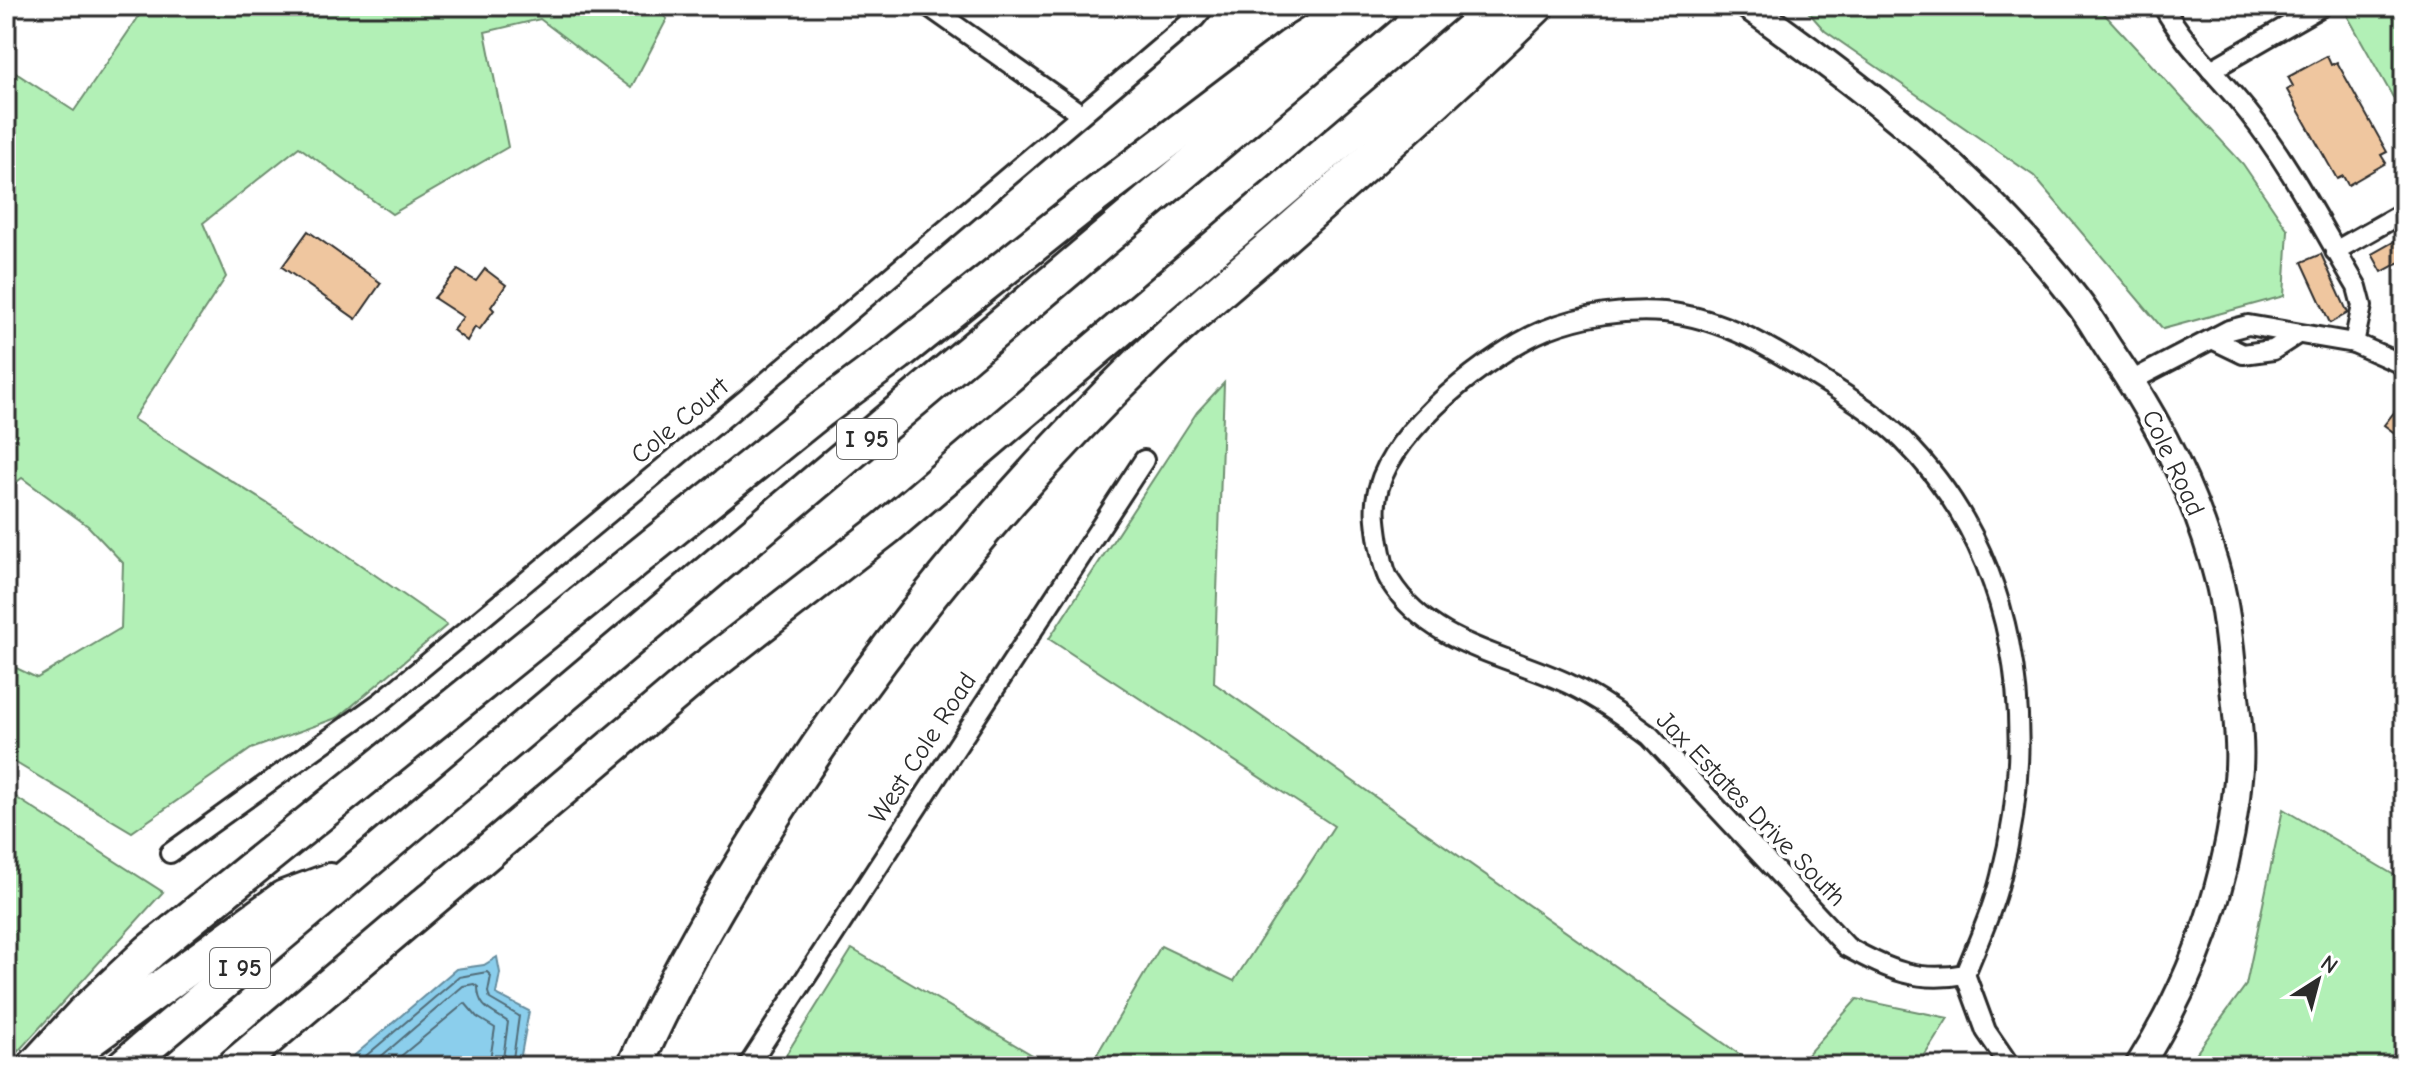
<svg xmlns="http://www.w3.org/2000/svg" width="2410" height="1072" font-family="'Comic Neue',sans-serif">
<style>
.green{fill:#b2f0b6;stroke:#6e8e70;stroke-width:2}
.water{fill:#8bceec;stroke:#658d9f;stroke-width:2}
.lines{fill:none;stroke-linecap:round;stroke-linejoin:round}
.shore{stroke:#516c78;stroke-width:2}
.building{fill:#efc69f;stroke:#2b2b2b;stroke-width:2}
.street-casing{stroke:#2b2b2b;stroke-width:24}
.secondary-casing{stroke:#2b2b2b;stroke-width:32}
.highway-casing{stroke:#2b2b2b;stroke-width:40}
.street{stroke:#fff;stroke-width:18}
.secondary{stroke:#fff;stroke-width:26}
.highway{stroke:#fff;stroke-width:34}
.labels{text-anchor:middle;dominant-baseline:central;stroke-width:8;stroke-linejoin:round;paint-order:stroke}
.shield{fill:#fff;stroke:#6b6b6b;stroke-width:2}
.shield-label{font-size:24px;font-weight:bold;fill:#2b2b2b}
.street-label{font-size:26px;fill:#2b2b2b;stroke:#fff}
</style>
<rect width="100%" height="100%" fill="#fff"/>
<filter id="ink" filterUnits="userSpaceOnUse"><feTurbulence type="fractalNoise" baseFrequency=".0125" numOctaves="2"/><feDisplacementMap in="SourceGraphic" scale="16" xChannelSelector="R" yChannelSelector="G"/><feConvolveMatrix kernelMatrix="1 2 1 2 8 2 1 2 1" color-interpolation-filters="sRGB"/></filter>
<g filter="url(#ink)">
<!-- green -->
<g class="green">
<path d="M146,6h508l13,13 -36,69 -91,-69 -55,13 23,115 -116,67 -93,-67 -96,76 23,54 -93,142 183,115 131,91 -108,92 -88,32 -119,83 -126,-75v-94l31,15 84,-50 2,-65 -35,-37 -66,-48 -16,12v-419l2,-3 66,43z"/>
<path d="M1803,6h294l146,158 45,66 -4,66 -121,33 -129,-153 -209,-145z"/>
<path d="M2348,6h56v111l-56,-100z"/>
<path d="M1224,383l-10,300 542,383h-666l71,-120 73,35 100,-155 -285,-187 148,-227z"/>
<path d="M6,791l157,101 -150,165 -7,3z"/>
<path d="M2283,809l121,72v185h-217l59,-81z"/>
<path d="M852,949l199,117h-272z"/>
<path d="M1857,999l91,19 -30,48h-121z"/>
</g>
<!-- water -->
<path class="water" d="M497,957l3,16 -4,21 33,17 -10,55h-177l114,-97 28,-4z"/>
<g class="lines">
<!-- shore -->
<g class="shore">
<path d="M354,1066l105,-89 28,-5 4,4 -3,16 2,7 29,17 -7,50"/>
<path d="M370,1066l93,-80 11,-2 4,3c0,22 15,24 30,35l-6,44"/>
<path d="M389,1066l76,-63 12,14 18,11 -6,38"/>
</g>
</g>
<!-- building -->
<g class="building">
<path d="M2327,56l4,9 6,-3 50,90 -6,3 5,8 -38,22 -5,-9 -6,3 -50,-89 6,-4 -5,-9z"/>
<path d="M308,231l73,52 -25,36 -74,-52z"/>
<path d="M2404,236v24l-22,12 -10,-18z"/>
<path d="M2321,254l27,59 -18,10 -28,-61z"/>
<path d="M485,269l21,16 -15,22 3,3 -15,20 -4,-3 -8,14 -14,-11 10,-13 -29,-19 24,-28 18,11z"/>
<path d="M2396,410l8,6v24l-20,-15z"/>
</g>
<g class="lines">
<!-- street casing -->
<g class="street-casing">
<g id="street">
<path d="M928,6l153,108"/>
<path d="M2163,6c22,40 55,69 84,105 43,53 75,117 110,176l5,19 -8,37"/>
<path d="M2211,70l111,-64"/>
<path d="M2335,251l69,-39"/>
<path d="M2214,340l29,14 30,-4 23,-15"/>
<path d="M2131,381l98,-51 19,-5 106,18 50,22"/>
<path d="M170,853l212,-152 375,-311 438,-372 10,-12"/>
<path d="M1965,974c-47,9 -77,-4 -118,-27l-197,-211c-26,-19 -52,-38 -81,-52 -63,-30 -139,-39 -179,-103 -7,-11 -8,-25 -11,-38 -3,-20 -6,-37 0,-56 16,-59 111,-134 166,-157 37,-15 80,-21 119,-18 61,6 111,38 161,70 27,17 55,35 78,58 114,113 137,285 98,436 -8,33 -23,66 -36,98l21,57 24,35"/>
<path d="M748,1066l396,-606"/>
</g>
</g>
<!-- secondary casing -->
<g class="secondary-casing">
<path id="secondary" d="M1748,6c120,85 240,177 330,296 13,17 23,36 35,53 49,71 86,146 107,230 7,30 10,62 13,94 3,29 8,59 6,89 -8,107 -43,207 -100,298"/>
</g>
<!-- highway casing -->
<g class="highway-casing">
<g id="highway">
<path d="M59,1062l225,-164 46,-17"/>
<path d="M35,1066l47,-51 68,-64 671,-541 77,-57 193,-154 200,-152 66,-41"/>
<path d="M124,1066l1256,-1060"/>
<path d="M235,1066l463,-392 188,-146 613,-522"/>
<path d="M635,1066c37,-84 83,-164 132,-241 108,-172 235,-328 381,-470 41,-39 85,-75 128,-112 88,-77 176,-155 260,-237"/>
</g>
</g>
<!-- street -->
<use href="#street" class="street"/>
<!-- secondary -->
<use href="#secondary" class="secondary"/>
<!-- highway -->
<use href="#highway" class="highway"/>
</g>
</g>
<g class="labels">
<!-- shield labels -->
<g class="shield">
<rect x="837" y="419" width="60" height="40" rx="6"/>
<rect x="210" y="948" width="60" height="40" rx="6"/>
</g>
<g class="shield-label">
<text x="867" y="439">I 95</text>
<text x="240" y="968">I 95</text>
</g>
<!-- street labels -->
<g class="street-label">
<text transform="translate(680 421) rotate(-40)">Cole Court</text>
<text transform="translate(2173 463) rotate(65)">Cole Road</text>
<text transform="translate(923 748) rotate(-57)">West Cole Road</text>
<text transform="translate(1751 809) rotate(46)">Jax Estates Drive South</text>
</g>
</g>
<!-- margin -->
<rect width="2410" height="1072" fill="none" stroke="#fff" stroke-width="32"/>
<rect x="16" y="16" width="2378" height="1040" fill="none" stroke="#2b2b2b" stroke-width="3" filter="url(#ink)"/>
<!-- north arrow -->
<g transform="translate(2318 980) rotate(36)" stroke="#ffffff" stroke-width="6" paint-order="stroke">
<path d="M0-6L14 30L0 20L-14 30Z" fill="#2b2b2b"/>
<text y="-12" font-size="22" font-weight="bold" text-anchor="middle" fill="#2b2b2b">N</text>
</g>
</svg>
